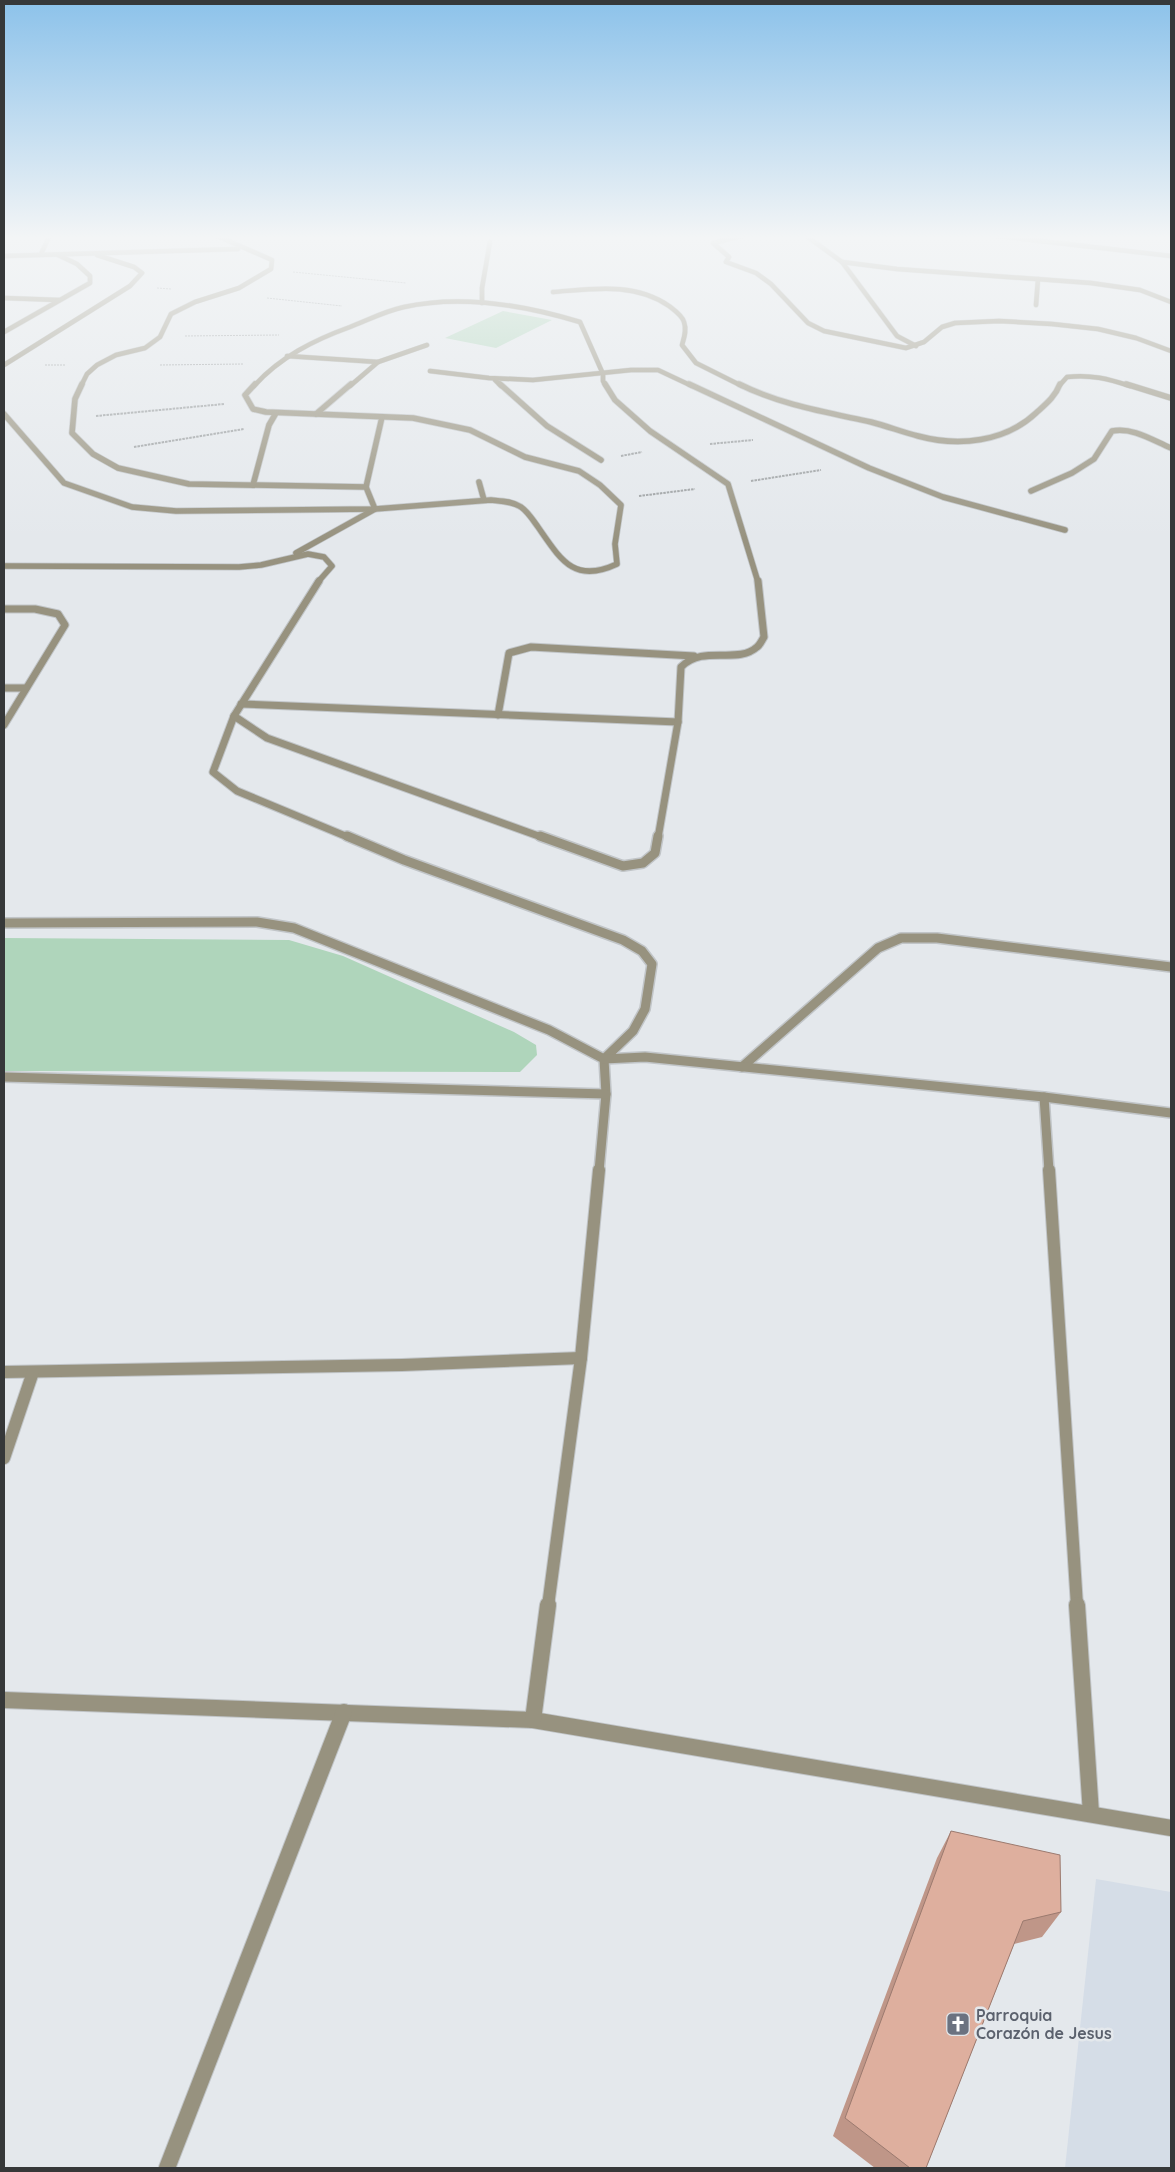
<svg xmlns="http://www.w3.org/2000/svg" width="1175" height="2172" font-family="Quicksand,sans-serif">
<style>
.built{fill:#d5dde7}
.green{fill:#afd5bb}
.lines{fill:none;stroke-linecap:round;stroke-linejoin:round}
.lane-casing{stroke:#c1c5c8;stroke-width:12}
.street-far5-casing{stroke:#c1c5c8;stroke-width:5.5}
.street-far4-casing{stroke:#c1c5c8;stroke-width:7}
.street-far3-casing{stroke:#c1c5c8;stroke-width:9}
.street-far2-casing{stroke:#c1c5c8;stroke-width:12}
.street-far1-casing{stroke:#c1c5c8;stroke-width:14}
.street-casing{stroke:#c1c5c8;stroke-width:18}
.path-far1{stroke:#9a9ea0;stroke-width:1;stroke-dasharray:2 1;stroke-linecap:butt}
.path{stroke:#9a9ea0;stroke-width:2;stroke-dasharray:2.5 1;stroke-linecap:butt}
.lane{stroke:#97927f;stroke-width:9}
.street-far5{stroke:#97927f;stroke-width:4.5}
.street-far4{stroke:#97927f;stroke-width:5.5}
.street-far3{stroke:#97927f;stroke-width:7}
.street-far2{stroke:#97927f;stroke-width:9}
.street-far1{stroke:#97927f;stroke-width:12}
.street{stroke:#97927f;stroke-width:16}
.wall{fill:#bf9688}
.building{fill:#deaf9e;stroke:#9b7a6f}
.labels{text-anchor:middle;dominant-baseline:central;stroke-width:5;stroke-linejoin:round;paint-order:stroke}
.near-worship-label{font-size:16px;font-weight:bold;fill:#5b616d;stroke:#e4e8ec;text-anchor:start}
</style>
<rect width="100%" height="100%" fill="#e4e8ec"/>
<!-- built -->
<path class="built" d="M1096,1879l75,13v276h-106z"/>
<!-- green -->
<g class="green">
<path d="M503,311l49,9 -56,28 -51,-10z"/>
<path d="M4,938l285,2 54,16 171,76 22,13 1,10 -17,17 -516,-1z"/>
</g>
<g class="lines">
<!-- lane casing -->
<g class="lane-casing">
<path id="lane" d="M742,1067l136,-119 23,-10h36l234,29"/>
</g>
<!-- street-far5 casing -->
<g class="street-far5-casing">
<g id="street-far5">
<path d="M746,235l-33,8 16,14 -3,5 30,11 15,11 37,39 16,8 82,17 18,-6 18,-15 13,-4 44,-2 53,3 46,5 38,9 35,13"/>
<path d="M805,235l37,27 55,74 19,10"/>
<path d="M989,235l182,21"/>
<path d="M41,254l9,-19"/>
<path d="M4,256l234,-7"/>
<path d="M842,262l55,7 194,14 49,7 31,12"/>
<path d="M553,292c40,-3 81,-10 116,14 5,4 13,9 15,16 3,8 0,16 -2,23l14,18 46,23"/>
<path d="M4,298l55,2"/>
<path d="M482,303v-15l8,-46"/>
<path d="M1036,305l2,-26"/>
<path d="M4,332l86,-49v-7l-13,-12 -19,-9"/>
<path d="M287,356l91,6"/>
<path d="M4,365l126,-79 12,-13 -8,-6 -37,-12"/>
<path d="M430,371l59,7 44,2 98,-10h27l34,16"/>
<path d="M495,380l6,6"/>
<path d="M81,386l6,-12 10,-9 19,-10 29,-7 15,-11 11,-23 24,-12 44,-14 32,-19 1,-9 -57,-25"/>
<path d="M254,386c26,-29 60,-46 96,-59 18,-7 35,-16 54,-20 58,-13 120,-2 176,15l23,52v7l3,5"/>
<path d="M350,386l28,-24 49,-17"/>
<path d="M1059,386l8,-9c23,-3 42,2 63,9"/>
</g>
</g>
<!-- street-far4 casing -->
<g class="street-far4-casing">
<g id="street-far4">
<path d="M82,384l-7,15 -3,34 21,21 25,14 71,16 177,3 9,22 -79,44"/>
<path d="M500,384l47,42 54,34"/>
<path d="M605,384l10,16 35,31 78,53 30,98"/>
<path d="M689,384l180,84 74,29 122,33"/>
<path d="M739,384c42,21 86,28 132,38 16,4 31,10 47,14 41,11 87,6 118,-23 10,-9 19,-16 24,-29"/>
<path d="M1126,384l45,14"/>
<path d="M4,414l60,69 68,24 44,4 199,-2 116,-9c10,1 21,1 30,7 7,5 12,13 17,20 23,33 36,57 79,37l-2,-20 6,-39 -21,-20 -21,-14 -54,-14 -55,-27 -57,-12 -147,-6 -13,-3 -8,-14 10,-11"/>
<path d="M316,414l35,-30"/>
<path d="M479,482l5,18"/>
<path d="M253,485l16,-60 7,-12"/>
<path d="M366,487l16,-70"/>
<path d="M1031,491l41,-18 22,-14 18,-28c21,-4 40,9 59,17"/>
<path d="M4,566l235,1 22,-2 47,-11 16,3 8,9 -14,16"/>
</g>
</g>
<!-- street-far3 casing -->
<g class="street-far3-casing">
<g id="street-far3">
<path d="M319,581l-85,135 -21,56 24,19 113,47"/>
<path d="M4,609h31l23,5 7,11 -61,100"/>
<path d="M4,688h22"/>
<path d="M241,704l437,18"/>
<path d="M498,715l11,-62 22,-6 163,9"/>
<path d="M234,716l33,22 277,100"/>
<path d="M658,838l20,-116 3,-55c23,-23 56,-2 76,-20 3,-2 5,-7 7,-10l-6,-56"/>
</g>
</g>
<!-- street-far2 casing -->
<g class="street-far2-casing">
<g id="street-far2">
<path d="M347,836l57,24 219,80 19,11 10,13 -7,45 -12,22 -29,28"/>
<path d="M540,836l83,30 20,-3 12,-10 3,-17"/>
<path d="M4,923l253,-1 37,6 255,102 55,29 2,35 -7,77"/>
<path d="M604,1059l41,-2 399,40 127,16"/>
<path d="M4,1077l602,17"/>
<path d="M1044,1097l5,74"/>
</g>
</g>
<!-- street-far1 casing -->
<g class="street-far1-casing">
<g id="street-far1">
<path d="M1049,1170l28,436"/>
<path d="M4,1372l398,-7 179,-7"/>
<path d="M4,1458l29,-86"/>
<path d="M548,1606l33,-248 18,-188"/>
</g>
</g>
<!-- street casing -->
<g class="street-casing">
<g id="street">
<path d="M1077,1605l14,209"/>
<path d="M4,1700l529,20 638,108"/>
<path d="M533,1720l15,-115"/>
<path d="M167,2168l177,-456"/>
</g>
</g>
<!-- path-far1 -->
<g class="path-far1">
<path d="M293,272l113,11"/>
<path d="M157,288l14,1"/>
<path d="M267,298l75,8"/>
<path d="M185,336l94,-1"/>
<path d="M45,365h21"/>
<path d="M160,365l84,-1"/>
</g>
<!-- path -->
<g class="path">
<path d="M96,416l128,-12"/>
<path d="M710,444l43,-4"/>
<path d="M134,447l110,-18"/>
<path d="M621,456l21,-4"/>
<path d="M751,481l70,-11"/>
<path d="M639,496l56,-7"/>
</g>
<!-- lane -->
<use href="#lane" class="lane"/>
<!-- street-far5 -->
<use href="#street-far5" class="street-far5"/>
<!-- street-far4 -->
<use href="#street-far4" class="street-far4"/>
<!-- street-far3 -->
<use href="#street-far3" class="street-far3"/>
<!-- street-far2 -->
<use href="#street-far2" class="street-far2"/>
<!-- street-far1 -->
<use href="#street-far1" class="street-far1"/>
<!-- street -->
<use href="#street" class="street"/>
</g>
<!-- wall -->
<path class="wall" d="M951,1831l110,81 -19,25 -28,7 -88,224h-51l-42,-32 104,-278z"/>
<!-- building -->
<path class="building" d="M951,1831l109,24 1,57 -38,9 -97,247h-16l-65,-50z"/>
<!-- sky -->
<linearGradient id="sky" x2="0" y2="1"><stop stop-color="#8cc2ea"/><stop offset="0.44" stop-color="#f3f5f6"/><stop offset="1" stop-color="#f3f5f6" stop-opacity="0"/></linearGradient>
<rect width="1175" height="539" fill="url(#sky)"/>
<!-- icons -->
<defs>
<g id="church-square" transform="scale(1.25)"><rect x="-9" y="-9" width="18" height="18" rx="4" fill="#6b7280" stroke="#e4e8ec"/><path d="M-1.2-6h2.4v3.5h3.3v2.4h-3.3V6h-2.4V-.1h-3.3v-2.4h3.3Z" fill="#fff"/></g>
</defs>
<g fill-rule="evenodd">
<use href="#church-square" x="958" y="2024"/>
</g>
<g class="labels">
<!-- near-worship labels -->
<g class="near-worship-label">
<text x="976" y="2015">Parroquia<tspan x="976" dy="18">Corazón de Jesus</tspan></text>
</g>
</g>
<!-- border -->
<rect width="1175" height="2172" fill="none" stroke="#363839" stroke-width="10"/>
</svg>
